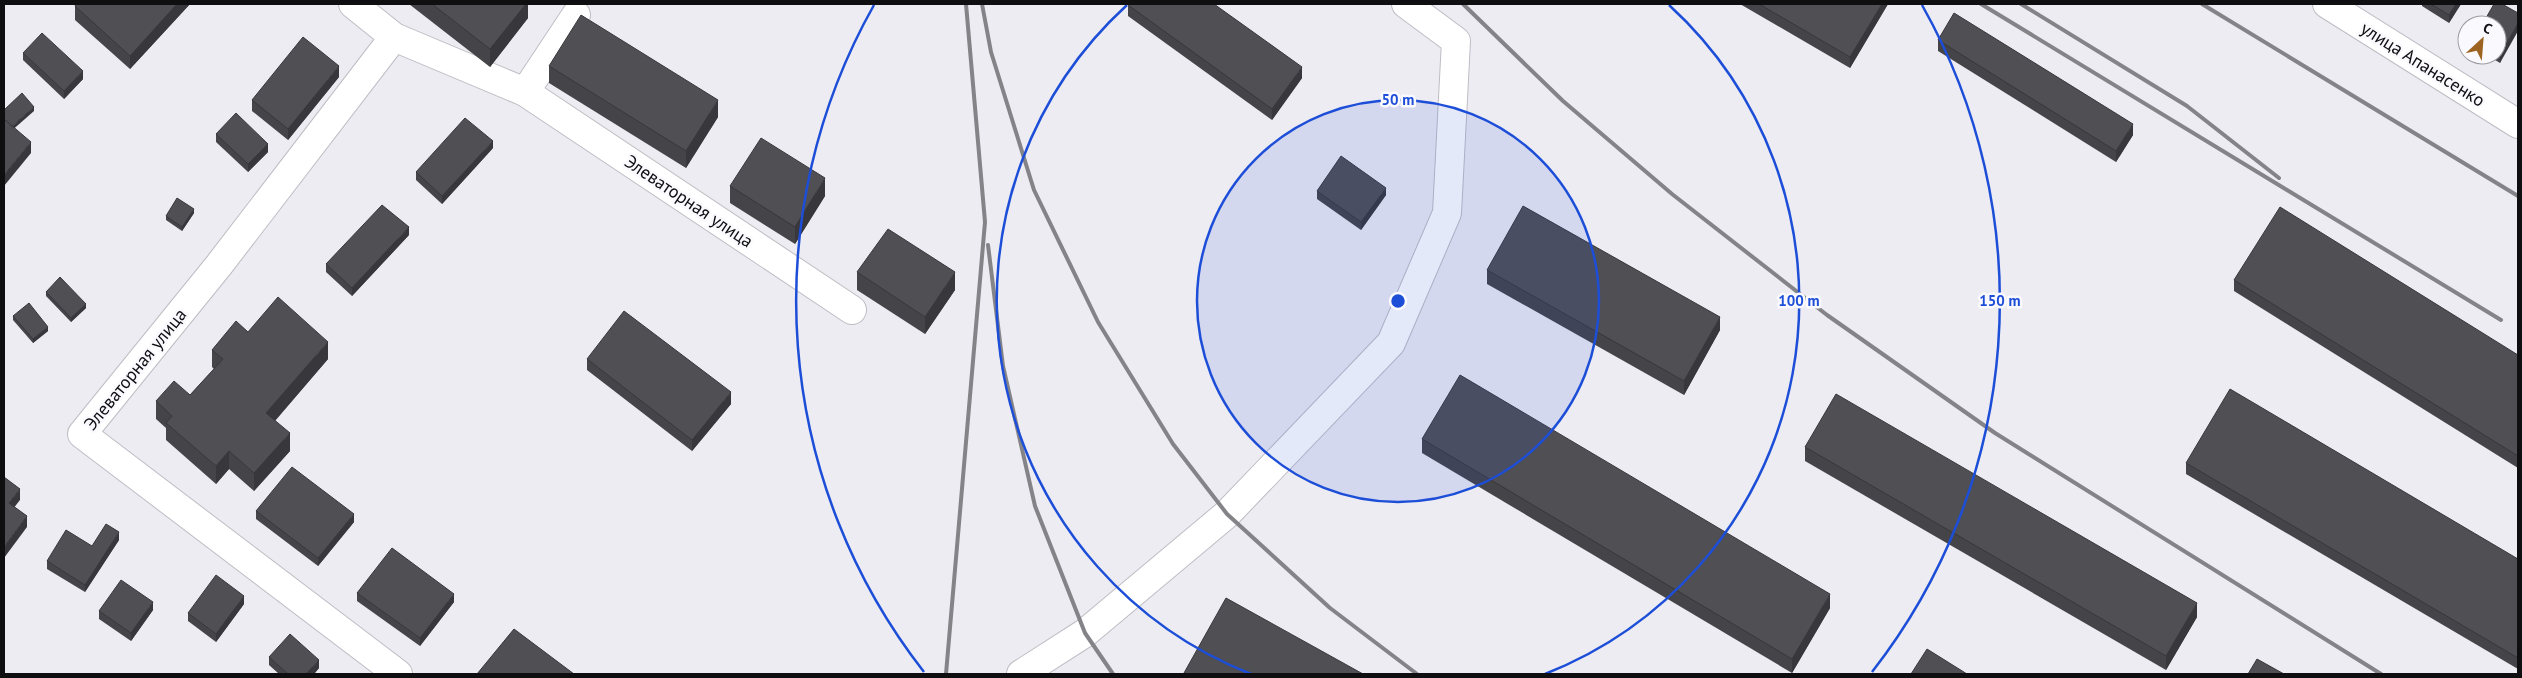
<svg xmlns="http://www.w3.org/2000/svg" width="2522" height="678" font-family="'PT Sans',sans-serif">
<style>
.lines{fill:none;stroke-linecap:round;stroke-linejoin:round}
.street-casing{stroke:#bfbdc4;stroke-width:30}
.street{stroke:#fff;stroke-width:28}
.rail{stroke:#848388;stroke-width:4}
.wall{fill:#454448}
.shaded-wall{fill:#38373b}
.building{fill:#504f54;stroke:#38373b}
.ring{fill:none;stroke:#1d4ed8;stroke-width:2.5}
.labels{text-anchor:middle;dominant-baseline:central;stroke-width:5;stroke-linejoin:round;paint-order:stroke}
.street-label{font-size:18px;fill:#0f0e10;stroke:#faf9fe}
.centre{fill:#1d4ed8;stroke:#faf9fe;stroke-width:2.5}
.ring-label{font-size:15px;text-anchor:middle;font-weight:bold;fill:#1d4ed8;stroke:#faf9fe;stroke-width:5;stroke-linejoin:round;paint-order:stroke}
</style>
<rect width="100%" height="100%" fill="#edecf2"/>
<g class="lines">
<!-- street casing -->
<g class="street-casing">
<g id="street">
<path d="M353,4l41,33 131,55 51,-77"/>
<path d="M2327,4l191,120"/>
<path d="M394,37l-175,228 -137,169 316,240"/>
<path d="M525,92l327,218"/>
<path d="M1021,674l64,-41 142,-119 164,-171 56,-130 9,-172 -50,-37"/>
</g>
</g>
<!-- street -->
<use href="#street" class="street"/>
<!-- rail -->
<g class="rail">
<path d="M982,4l9,48 43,138 64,132 75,122 54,70 103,94 87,66"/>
<path d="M1463,4l100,97 109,93 155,121 168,118 386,241"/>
<path d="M1981,4l520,316"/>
<path d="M2021,4l166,102 92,72"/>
<path d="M2202,4l316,192"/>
<path d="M988,245l15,121 32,140 50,127 28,41"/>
<path d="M946,674l39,-452 -19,-218"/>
</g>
</g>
<!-- wall -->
<g class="wall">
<path d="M190,4l-60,65 -55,-49v-14z"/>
<path d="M409,4h119v14l-38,49z"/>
<path d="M1740,4h148l-38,64z"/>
<path d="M2422,4h39l-12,19 -27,-17z"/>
<path d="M1128,5l174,73 -30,42 -144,-104z"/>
<path d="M2518,13l-18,50 -13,-8h10v-30z"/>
<path d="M1938,40l195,95 -17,27 -178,-111z"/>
<path d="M23,53l60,26 -19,20 -41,-39z"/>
<path d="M549,66l169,51 -32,51 -137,-85z"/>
<path d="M339,77l-51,63 -36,-29v-11z"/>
<path d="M216,134l52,18 -20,20 -32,-30z"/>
<path d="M493,148l-51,56 -26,-24v-8z"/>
<path d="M730,186l95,10 -30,48 -65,-41z"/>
<path d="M1317,191l69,4 -25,35 -44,-31z"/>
<path d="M194,213l-12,18 -16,-11v-4z"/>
<path d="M409,235l-57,61 -26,-24v-8z"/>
<path d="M1487,270l233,60 -36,65 -197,-111z"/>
<path d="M857,272l98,18 -30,44 -68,-44z"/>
<path d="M2234,280l284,75v113l-284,-177z"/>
<path d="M46,292l40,16 -15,14 -25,-26z"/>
<path d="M13,316l35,15 -15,12 -20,-23z"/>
<path d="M248,332l80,27 -53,62 15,30 -36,40 -25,-22 -13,15 -50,-44v-12l-10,-9v-18l34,-6 24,-26 -2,-2v-17z"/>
<path d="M587,359l144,45 -39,47 -105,-81z"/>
<path d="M1422,439l408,169 -38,65 -370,-220z"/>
<path d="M1805,447l392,170 -31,53 -361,-209z"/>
<path d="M2186,463l332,96v110l-332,-195z"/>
<path d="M256,511l98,11 -36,44 -62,-47z"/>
<path d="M119,540l-34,52 -38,-23v-8l45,-15z"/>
<path d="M357,593l97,9 -34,44 -63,-45z"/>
<path d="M244,604l-28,38 -28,-21v-8z"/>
<path d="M153,610l-22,31 -32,-22v-8z"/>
<path d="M269,657l50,11 -5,6h-35l-10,-9z"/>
</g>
<!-- shaded-wall -->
<g class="shaded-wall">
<path d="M177,4h13l-60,65v-13z"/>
<path d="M526,4h2v14l-38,49v-18z"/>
<path d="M1882,4h6l-38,64v-11z"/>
<path d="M2456,4h5l-12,19v-8z"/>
<path d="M2518,23v8l-18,32v-8z"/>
<path d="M339,66v11l-51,63v-11z"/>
<path d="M1302,67v11l-30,42v-11z"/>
<path d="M83,71v8l-19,20v-8z"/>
<path d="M718,100v17l-32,51v-17z"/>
<path d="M34,107v4l-25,22v-4z"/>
<path d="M2133,124v11l-17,27v-11z"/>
<path d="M493,141v7l-51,56v-8z"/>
<path d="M31,142v11l-27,33v-11z"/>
<path d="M268,144v8l-20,20v-8z"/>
<path d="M825,178v18l-30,48v-17z"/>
<path d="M1386,188v7l-25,35v-8z"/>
<path d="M194,209v4l-12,18v-4z"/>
<path d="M409,227v8l-57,61v-8z"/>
<path d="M955,272v18l-30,44v-17z"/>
<path d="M86,304v4l-15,14v-4z"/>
<path d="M1720,317v13l-36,65v-14z"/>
<path d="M48,327v4l-15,12v-4z"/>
<path d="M328,342v17l-62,72v-18z"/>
<path d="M731,392v12l-39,47v-11z"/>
<path d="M290,433v18l-36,40v-18z"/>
<path d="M229,451v18l-13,15v-18z"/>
<path d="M20,489v11l-11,14v-11z"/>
<path d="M354,514v8l-36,44v-8z"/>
<path d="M27,516v11l-23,31v-11z"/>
<path d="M119,532v8l-34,52v-7z"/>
<path d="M454,594v8l-34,44v-8z"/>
<path d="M1830,594v14l-38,65v-14z"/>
<path d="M244,596v8l-28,38v-8z"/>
<path d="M153,602v8l-22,31v-8z"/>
<path d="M2197,603v14l-31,53v-14z"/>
<path d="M319,660v8l-5,6h-8z"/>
</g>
<!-- building -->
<g class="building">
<path d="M76,4h101l-47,52 -55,-50z"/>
<path d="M432,4h94l-36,45z"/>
<path d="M1129,4h85l88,63 -30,42 -144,-104z"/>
<path d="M1759,4h123l-32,53z"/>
<path d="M2431,4h25l-7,11z"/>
<path d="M2494,4h8l16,9v10l-18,32 -3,-2v-28h-15z"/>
<path d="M1954,13l179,111 -17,27 -178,-111z"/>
<path d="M581,15l137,85 -32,51 -137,-85z"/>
<path d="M42,33l41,38 -19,20 -41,-38z"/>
<path d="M303,37l36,29 -51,63 -36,-29z"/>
<path d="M22,93l12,14 -22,19 -8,-7v-9z"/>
<path d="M236,113l32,31 -20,20 -32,-30z"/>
<path d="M465,118l28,23 -51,55 -26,-24z"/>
<path d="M4,119l27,23 -27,33z"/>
<path d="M761,138l64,40 -30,49 -65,-41z"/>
<path d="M1341,156l45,32 -25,34 -44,-31z"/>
<path d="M177,198l17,11 -12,18 -16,-11z"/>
<path d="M382,205l27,22 -57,61 -26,-24z"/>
<path d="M1523,206l197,111 -36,64 -197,-111z"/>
<path d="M2280,207l238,148v101l-284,-176z"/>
<path d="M888,229l67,43 -30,45 -68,-45z"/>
<path d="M60,277l26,27 -15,14 -25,-26z"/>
<path d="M278,297l50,45 -62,71 24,20 -36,40 -25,-22 -13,15 -50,-43 6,-7 -16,-15 18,-20 16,14 33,-36 -11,-9 24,-29 12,11z"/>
<path d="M29,303l19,24 -15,12 -20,-23z"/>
<path d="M624,311l107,81 -39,48 -105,-81z"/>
<path d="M1460,375l370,219 -38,65 -370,-220z"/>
<path d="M2230,389l288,170v99l-332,-195z"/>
<path d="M1836,394l361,209 -31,53 -361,-209z"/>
<path d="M292,467l62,47 -36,44 -62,-47z"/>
<path d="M4,477l16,12 -11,14 18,13 -23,31z"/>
<path d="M106,524l13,8 -34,53 -38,-24 19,-31 26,16z"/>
<path d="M392,548l62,46 -34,44 -63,-45z"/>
<path d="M216,575l28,21 -28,38 -28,-21z"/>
<path d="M121,580l32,22 -22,31 -32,-22z"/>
<path d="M1226,598l137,76h-176l-3,-1z"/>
<path d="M514,629l60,45h-97z"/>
<path d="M290,634l29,26 -13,14h-18l-19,-17z"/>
<path d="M1927,649l40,25h-56z"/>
<path d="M2257,659l27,15h-36z"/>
</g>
<!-- distance rings -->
<circle cx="1398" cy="301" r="201" fill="#1d4ed8" fill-opacity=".12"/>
<g class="ring">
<circle cx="1398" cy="301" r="201"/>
<path d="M1251 674A401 401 0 0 1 1127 5M1669 5A401 401 0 0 1 1545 674"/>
<path d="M924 672A602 602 0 0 1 874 5M1922 5A602 602 0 0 1 1872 672"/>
</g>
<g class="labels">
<!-- street labels -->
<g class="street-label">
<text transform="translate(2423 64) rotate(32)">улица Апанасенко</text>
<text transform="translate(689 201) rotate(34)">Элеваторная улица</text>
<text transform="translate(135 369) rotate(-51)">Элеваторная улица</text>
</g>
</g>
<circle cx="1398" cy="301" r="8" class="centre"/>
<g class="ring-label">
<text x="1398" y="105">50 m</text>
<text x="1799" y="306">100 m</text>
<text x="2000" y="306">150 m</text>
</g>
<!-- border -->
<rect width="2522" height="678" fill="none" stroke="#0f0e10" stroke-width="10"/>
<!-- north arrow -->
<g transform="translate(2482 40) rotate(26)"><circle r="24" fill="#faf9fe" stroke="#9c9b9f"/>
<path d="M0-4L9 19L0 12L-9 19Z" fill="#9d6421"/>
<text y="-8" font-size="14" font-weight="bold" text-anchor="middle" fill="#0f0e10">С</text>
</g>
</svg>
